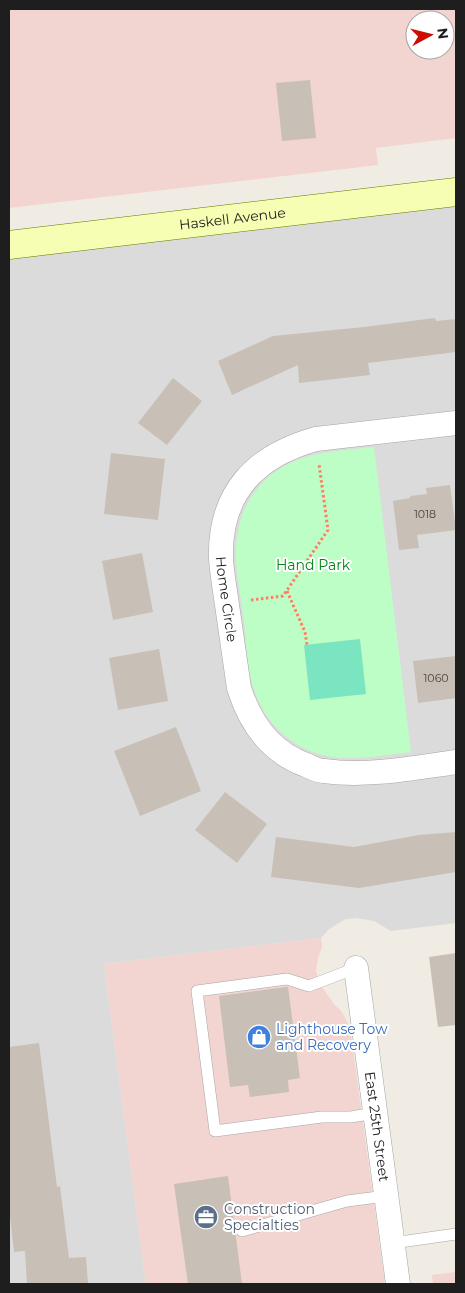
<svg xmlns="http://www.w3.org/2000/svg" width="465" height="1293" font-family="Montserrat,sans-serif">
<style>
.residential{fill:#dcdbdb}
.commercial{fill:#f2d4d1;fill-rule:evenodd}
.park{fill:#bdfec6}
.pitch{fill:#7be5c2}
.building{fill:#c8bfb6}
.lines{fill:none;stroke-linecap:round;stroke-linejoin:round}
.service-casing{stroke:#a5a5a5;stroke-width:12}
.minor-casing{stroke:#a5a5a5;stroke-width:25}
.secondary-casing{stroke:#667a00;stroke-width:29}
.path{stroke:#ff7e65;stroke-width:3;stroke-dasharray:2.5 2.5;stroke-linecap:butt}
.service{stroke:#fff;stroke-width:11}
.minor{stroke:#fff;stroke-width:24}
.secondary{stroke:#f6feb3;stroke-width:28}
.labels{text-anchor:middle;dominant-baseline:central;stroke-width:4;stroke-linejoin:round;paint-order:stroke}
.number-label{font-size:11px;fill:#484644}
.street-label{font-size:14px;fill:#1e1e1e;stroke:#fff}
.park-label{font-size:14px;fill:#038515;stroke:#fff}
.shop-label{font-size:14px;fill:#366cbe;stroke:#fff;text-anchor:start}
.service-label{font-size:14px;fill:#4e5e75;stroke:#fff;text-anchor:start}
</style>
<rect width="100%" height="100%" fill="#f0ece3"/>
<!-- residential -->
<path class="residential" d="M456,192v731l-65,8 -17,-10 -18,-3 -10,1 -9,5 -9,6 -7,8 -217,26 42,320h-137v-1039z"/>
<!-- commercial -->
<g class="commercial">
<path d="M9,9h447v129l-80,10 2,17 -369,43zM415,20h30v30h-30z"/>
<path d="M321,938l1,9 -4,11 -2,12 3,13 15,21 8,8 8,15 35,257h-239l-42,-320z"/>
<path d="M456,1272v12h-23l-1,-9z"/>
</g>
<!-- park -->
<path class="park" d="M374,447l37,305c-36,4 -78,14 -111,-6 -18,-10 -32,-25 -41,-44 -12,-24 -12,-55 -15,-81 -3,-27 -11,-56 -7,-83 2,-21 12,-42 27,-57 29,-29 72,-30 110,-34z"/>
<!-- pitch -->
<path class="pitch" d="M360,639l6,55 -56,6 -6,-55z"/>
<!-- building -->
<g class="building">
<path d="M310,80l6,58 -34,3 -6,-58z"/>
<path d="M435,318l1,3 20,-2v33l-88,11 2,12 -71,8 -1,-18 -66,30 -14,-34 55,-25 91,-9z"/>
<path d="M173,378l29,23 -35,44 -29,-22z"/>
<path d="M111,453l54,6 -7,61 -54,-6z"/>
<path d="M450,485l6,45 -39,5 2,13 -20,2 -6,-49 17,-3v-2l17,-2 -1,-6z"/>
<path d="M142,553l11,59 -40,8 -11,-59z"/>
<path d="M159,649l9,52 -50,9 -9,-52z"/>
<path d="M456,656v42l-38,5 -5,-42z"/>
<path d="M176,727l25,64 -61,25 -26,-65z"/>
<path d="M225,792l42,32 -30,39 -42,-33z"/>
<path d="M456,832v40l-97,16 -88,-11 5,-40 78,10 65,-12z"/>
<path d="M456,953v72l-18,2 -9,-70z"/>
<path d="M286,987h2l12,91 -12,2 1,12 -39,5 -2,-12 -18,2 -11,-91z"/>
<path d="M39,1043l18,144 3,-1 9,72 17,-1 2,27h-61l-2,-33 -11,1 -5,-45v-160z"/>
<path d="M228,1176l14,108h-54l-14,-100z"/>
</g>
<g class="lines">
<!-- service casing -->
<g class="service-casing">
<g id="service">
<path d="M356,968l-47,18 -22,-7 -90,12 18,140 107,-14h29l24,-4"/>
<path d="M242,1231l105,-30 39,-5"/>
<path d="M393,1243l63,-9"/>
</g>
</g>
<!-- minor casing -->
<g class="minor-casing">
<g id="minor">
<path id="s1" d="M456,423l-140,16c-61,17 -97,54 -95,120 1,15 4,31 6,46 4,27 8,55 12,83 11,35 31,64 67,77 5,2 11,6 18,6 43,6 89,-3 132,-9"/>
<path id="s2" d="M356,968l42,316"/>
</g>
</g>
<!-- secondary casing -->
<g class="secondary-casing">
<g id="secondary">
<path id="s3" d="M9,245l447,-53"/>
</g>
</g>
<!-- path -->
<g class="path">
<path d="M287,591l18,41 2,13"/>
<path d="M251,600l32,-4 45,-66 -9,-66"/>
</g>
<!-- service -->
<use href="#service" class="service"/>
<!-- minor -->
<use href="#minor" class="minor"/>
<!-- secondary -->
<use href="#secondary" class="secondary"/>
</g>
<!-- icons -->
<defs>
<g id="shop-disc" transform="scale(1.25)"><circle r="9.5" fill="#3f7fe0" stroke="#fff"/><path d="M-5-2.5h2.3a2.7 3.5 0 0 1 5.4 0H5L5.5 6h-11ZM-1.5-2.5h3a1.5 2.3 0 0 0-3 0Z" fill="#fff"/></g>
<g id="office-disc" transform="scale(1.25)"><circle r="9.5" fill="#5c6f8a" stroke="#fff"/><path d="M-6-3h4V-5.5h4V-3h4V5H-6ZM-1-4.5V-3h2v-1.5ZM-6 0V1H6V0Z" fill="#fff"/></g>
</defs>
<g fill-rule="evenodd">
<use href="#shop-disc" x="259" y="1037"/>
<use href="#office-disc" x="206" y="1217"/>
</g>
<g class="labels">
<!-- number labels -->
<g class="number-label">
<text x="425" y="514">1018</text>
<text x="436" y="678">1060</text>
</g>
<!-- street labels -->
<g class="street-label">
<text stroke="none"><textPath href="#s3" startOffset="225">Haskell Avenue</textPath></text>
<text stroke="none"><textPath href="#s1" startOffset="349">Home Circle</textPath></text>
<text stroke="none"><textPath href="#s2" startOffset="160">East 25th Street</textPath></text>
</g>
<!-- park labels -->
<g class="park-label">
<text x="313" y="565">Hand Park</text>
</g>
<!-- shop labels -->
<g class="shop-label">
<text x="276" y="1029">Lighthouse Tow<tspan x="276" dy="16">and Recovery</tspan></text>
</g>
<!-- service labels -->
<g class="service-label">
<text x="224" y="1209">Construction<tspan x="224" dy="16">Specialties</tspan></text>
</g>
</g>
<!-- border -->
<rect width="465" height="1293" fill="none" stroke="#1e1e1e" stroke-width="20"/>
<!-- north arrow -->
<g transform="translate(430 35) rotate(83)"><circle r="24" fill="#ffffff" stroke="#a5a5a5"/>
<path d="M0-4L9 19L0 12L-9 19Z" fill="#cc0c00"/>
<text y="-8" font-size="14" font-weight="bold" text-anchor="middle" fill="#1e1e1e">N</text>
</g>
</svg>
